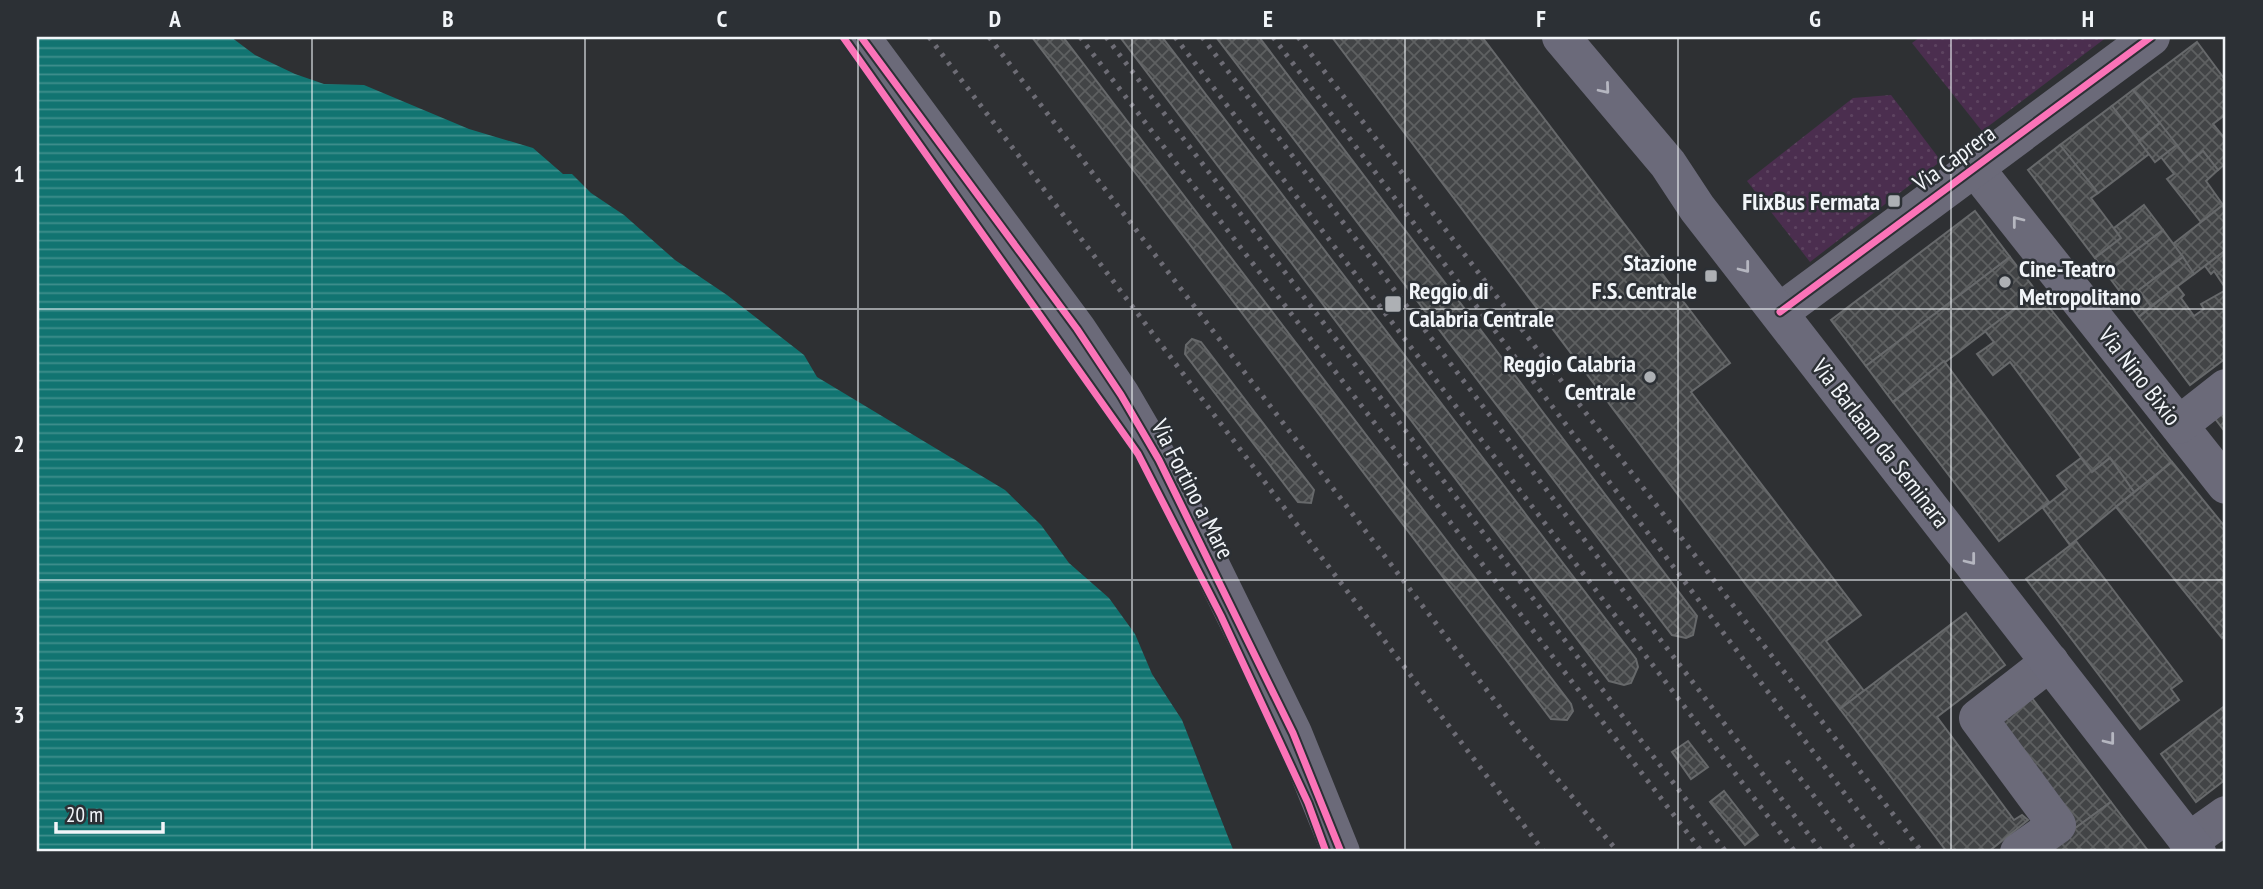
<svg xmlns="http://www.w3.org/2000/svg" width="2263" height="889" font-family="'PT Sans Narrow',sans-serif">
<style>
.green{fill:url(#green-dots)}
.water{fill:url(#water-rules)}
.building{fill:url(#building-cross-hatch);stroke:#67696b;stroke-width:2}
.lines{fill:none;stroke-linecap:round;stroke-linejoin:round}
.minor{stroke:#6b6a79;stroke-width:38}
.major{stroke:#6b6a7a;stroke-width:38}
.rail{stroke:#6d6c75;stroke-width:5;stroke-dasharray:3.5 7;stroke-linecap:butt}
.cycleway-casing{stroke:#2c3035;stroke-width:11}
.cycleway{stroke:#fb73b8;stroke-width:7}
.oneway{stroke:#b5b6c0}
.oneway2{stroke:#b5b6bf}
.grid{fill:none;stroke:#f2f5f9;stroke-width:2;stroke-opacity:0.55}
.poi-dot{fill:#adb0b4;stroke:#2c3035;stroke-width:2.5}
.labels{text-anchor:middle;dominant-baseline:central;stroke-width:5;stroke-linejoin:round;paint-order:stroke}
.street-label{font-size:24px;fill:#f2f5f9;stroke:#2c3035}
.poi-label{font-size:24px;font-weight:bold;fill:#f2f5f9;stroke:#2c3035;text-anchor:end}
.neatline{fill:none;stroke:#f2f5f9;stroke-width:2.5}
.grid-label{font-size:23px;text-anchor:middle;font-weight:bold;fill:#f2f5f9}
</style>
<defs>
<pattern id="green-dots" width="8" height="8" patternUnits="userSpaceOnUse" patternTransform="scale(1.75)"><rect width="8" height="8" fill="#4b2e4f"/><path d="M2 2h.1M6 6h.1" fill="none" stroke="#5d4360" stroke-width="1.8" stroke-linecap="round"/></pattern>
<pattern id="water-rules" width="6" height="5" patternUnits="userSpaceOnUse" patternTransform="scale(1.75)"><rect width="6" height="5" fill="#117471"/><path d="M0 2.5h6" fill="none" stroke="#408f8d"/></pattern>
<pattern id="building-cross-hatch" width="8" height="8" patternUnits="userSpaceOnUse" patternTransform="scale(1.75)"><rect width="8" height="8" fill="#424446"/><path d="M0 0l8 8M0 8l8-8" fill="none" stroke="#5e6061"/></pattern>
</defs>
<rect width="100%" height="100%" fill="#2e3033"/>
<!-- green -->
<g class="green">
<path d="M1920,37h187l-125,94 -70,-88z"/>
<path d="M1891,95l50,66 -131,101 -63,-81 106,-83z"/>
</g>
<!-- water -->
<path class="water" d="M37,37h194l24,18 40,19 29,10 40,1 105,44 64,19 30,26h9l19,19 33,22 51,45 52,35 77,60 13,22 188,113 36,35 28,38 40,35 26,36 17,40 30,46 52,132h-1197z"/>
<!-- building -->
<g class="building">
<path d="M1032,37h31l508,667 2,7 -6,9 -16,-1z"/>
<path d="M1120,37h42l474,622 2,8 -7,16 -7,2 -15,-4z"/>
<path d="M1216,37h43l438,579 -4,19 -7,3 -14,-3z"/>
<path d="M1332,37h150l248,326 -39,29 170,223 -35,26 38,50 -24,18z"/>
<path d="M2197,42l29,39v33l-13,10 13,16v23l-8,7 -15,-19 -13,11 -57,-72z"/>
<path d="M2133,90l27,33 -21,18 -27,-35z"/>
<path d="M2112,106l37,48 -51,39 -38,-48z"/>
<path d="M2160,123l17,22 -22,17 -16,-21z"/>
<path d="M2060,145l38,48 -7,5 30,40 -26,20 -67,-88z"/>
<path d="M2177,145l13,17 13,-11 15,19 -12,11 17,24 -22,17 -34,-43 7,-5 -13,-17z"/>
<path d="M2144,205l19,25 -57,43 -11,-15 26,-20 -7,-10z"/>
<path d="M2223,205l3,3v42l-32,24 -21,-30z"/>
<path d="M1975,211l35,46 -144,109 -35,-46z"/>
<path d="M2163,230l20,27 -44,33 12,16 -12,11 -33,-44z"/>
<path d="M2226,250v39l-12,-18 -3,3 -6,-8z"/>
<path d="M2010,257l27,35 -144,110 -27,-36z"/>
<path d="M2183,257l11,17 -43,32 -12,-16z"/>
<path d="M2177,286l7,9 -3,3 13,18 10,-7 -3,-5 25,-14v68l-36,27 -51,-68z"/>
<path d="M2037,292l135,170 -38,30 -24,-34 -18,14 -82,-110 -17,13 -16,-21 17,-12 -9,-11z"/>
<path d="M1192,339l9,3 113,148 -3,13 -13,-1 -113,-148 1,-9z"/>
<path d="M1944,361l105,141 -50,39 -106,-139z"/>
<path d="M2226,406v27l-13,-17z"/>
<path d="M2081,458l11,14 18,-14 24,34 -64,53 -27,-37 24,-19 -10,-13z"/>
<path d="M2172,462l54,66v106l-4,4 -106,-131z"/>
<path d="M2076,541l106,140 -11,8 8,11 -39,29 -114,-150z"/>
<path d="M1966,613l39,52 -68,52 77,103 8,-5 6,5 -40,32h-41l-107,-143z"/>
<path d="M2032,698l79,104 -37,27 -79,-104z"/>
<path d="M2226,705v74l-30,23 -35,-48z"/>
<path d="M1688,741l20,26 -17,12 -19,-27z"/>
<path d="M1724,791l34,44 -13,10 -35,-43z"/>
<path d="M2111,802l38,50h-106l31,-23z"/>
</g>
<g class="lines">
<!-- minor -->
<g class="minor">
<path d="M861,37l216,292 44,66 38,65 134,273 48,119"/>
<path d="M1975,168l251,317"/>
<path d="M1780,312l371,-275"/>
<path d="M2179,425l47,-37"/>
<path d="M2188,842l38,-27"/>
<path d="M2019,852l38,-27 -79,-107 72,-56"/>
</g>
<!-- major -->
<path class="major" d="M1561,37l107,127 29,44 500,644"/>
<!-- rail -->
<g class="rail">
<path d="M929,37l615,815"/>
<path d="M989,37l532,698 97,117"/>
<path d="M1080,37l622,815"/>
<path d="M1106,37l620,815"/>
<path d="M1175,37l620,815"/>
<path d="M1202,37l620,815"/>
<path d="M1273,37l616,815"/>
<path d="M1298,37l624,815"/>
<path d="M1787,761l70,91"/>
</g>
<!-- cycleway casing -->
<g class="cycleway-casing">
<g id="cycleway">
<path d="M843,37l295,417 83,162 87,187 18,49"/>
<path d="M861,37l216,292 44,66 38,65 134,273 48,119"/>
<path d="M1780,312l371,-275"/>
</g>
</g>
<!-- cycleway -->
<use href="#cycleway" class="cycleway"/>
</g>
<!-- one-way arrows -->
<defs><path id="oneway-chevron" d="M-2-3.5L2.5 0L-2 3.5" fill="none" stroke-width="1.6" stroke-linecap="round" stroke-linejoin="round" transform="scale(1.75)"/></defs>
<g class="oneway">
<use href="#oneway-chevron" transform="translate(1605 89) rotate(50)"/>
<use href="#oneway-chevron" transform="translate(1745 268) rotate(52)"/>
<use href="#oneway-chevron" transform="translate(1971 560) rotate(52)"/>
<use href="#oneway-chevron" transform="translate(2110 740) rotate(52)"/>
</g>
<use class="oneway2" href="#oneway-chevron" transform="translate(2017 221) rotate(-128)"/>
<!-- grid -->
<path class="grid" d="M312,37v815M585,37v815M858,37v815M1132,37v815M1405,37v815M1678,37v815M1951,37v815M37,309h2189M37,580h2189"/>
<!-- markers -->
<g class="poi-dot">
<rect x="1887" y="194" width="14" height="14" rx="3.5"/>
<rect x="1704" y="269" width="14" height="14" rx="3.5"/>
<circle cx="2005" cy="282" r="7"/>
<rect x="1384" y="295" width="18" height="18" rx="3.5"/>
<circle cx="1650" cy="377" r="7"/>
</g>
<g class="labels">
<!-- street labels -->
<g class="street-label">
<text transform="translate(1954 158) rotate(-36)">Via Caprera</text>
<text transform="translate(2140 376) rotate(52)">Via Nino Bixio</text>
<text transform="translate(1881 443) rotate(52)">Via Barlaam da Seminara</text>
<text transform="translate(1193 489) rotate(63)">Via Fortino a Mare</text>
</g>
<!-- poi labels -->
<g class="poi-label">
<text x="1880" y="201">FlixBus Fermata</text>
<text x="1697" y="262">Stazione<tspan x="1697" dy="28">F.S. Centrale</tspan></text>
<text x="2019" y="268" text-anchor="start">Cine-Teatro<tspan x="2019" dy="28">Metropolitano</tspan></text>
<text x="1409" y="290" text-anchor="start">Reggio di<tspan x="1409" dy="28">Calabria Centrale</tspan></text>
<text x="1636" y="363">Reggio Calabria<tspan x="1636" dy="28">Centrale</tspan></text>
</g>
</g>
<!-- border -->
<rect width="2263" height="889" fill="none" stroke="#2c3035" stroke-width="77"/>
<!-- scale -->
<path d="M56 822v10h107v-10" fill="none" stroke="#f2f5f9" stroke-width="3.5"/>
<text x="66" y="822" font-size="21" fill="#f2f5f9" stroke="#2c3035" stroke-width="5" paint-order="stroke">20 m</text>
<rect x="38" y="38" width="2186" height="812" class="neatline"/>
<g class="grid-label">
<text x="175" y="27">A</text>
<text x="448" y="27">B</text>
<text x="722" y="27">C</text>
<text x="995" y="27">D</text>
<text x="1268" y="27">E</text>
<text x="1541" y="27">F</text>
<text x="1815" y="27">G</text>
<text x="2088" y="27">H</text>
<text x="19" y="182">1</text>
<text x="19" y="452">2</text>
<text x="19" y="723">3</text>
</g>
</svg>
